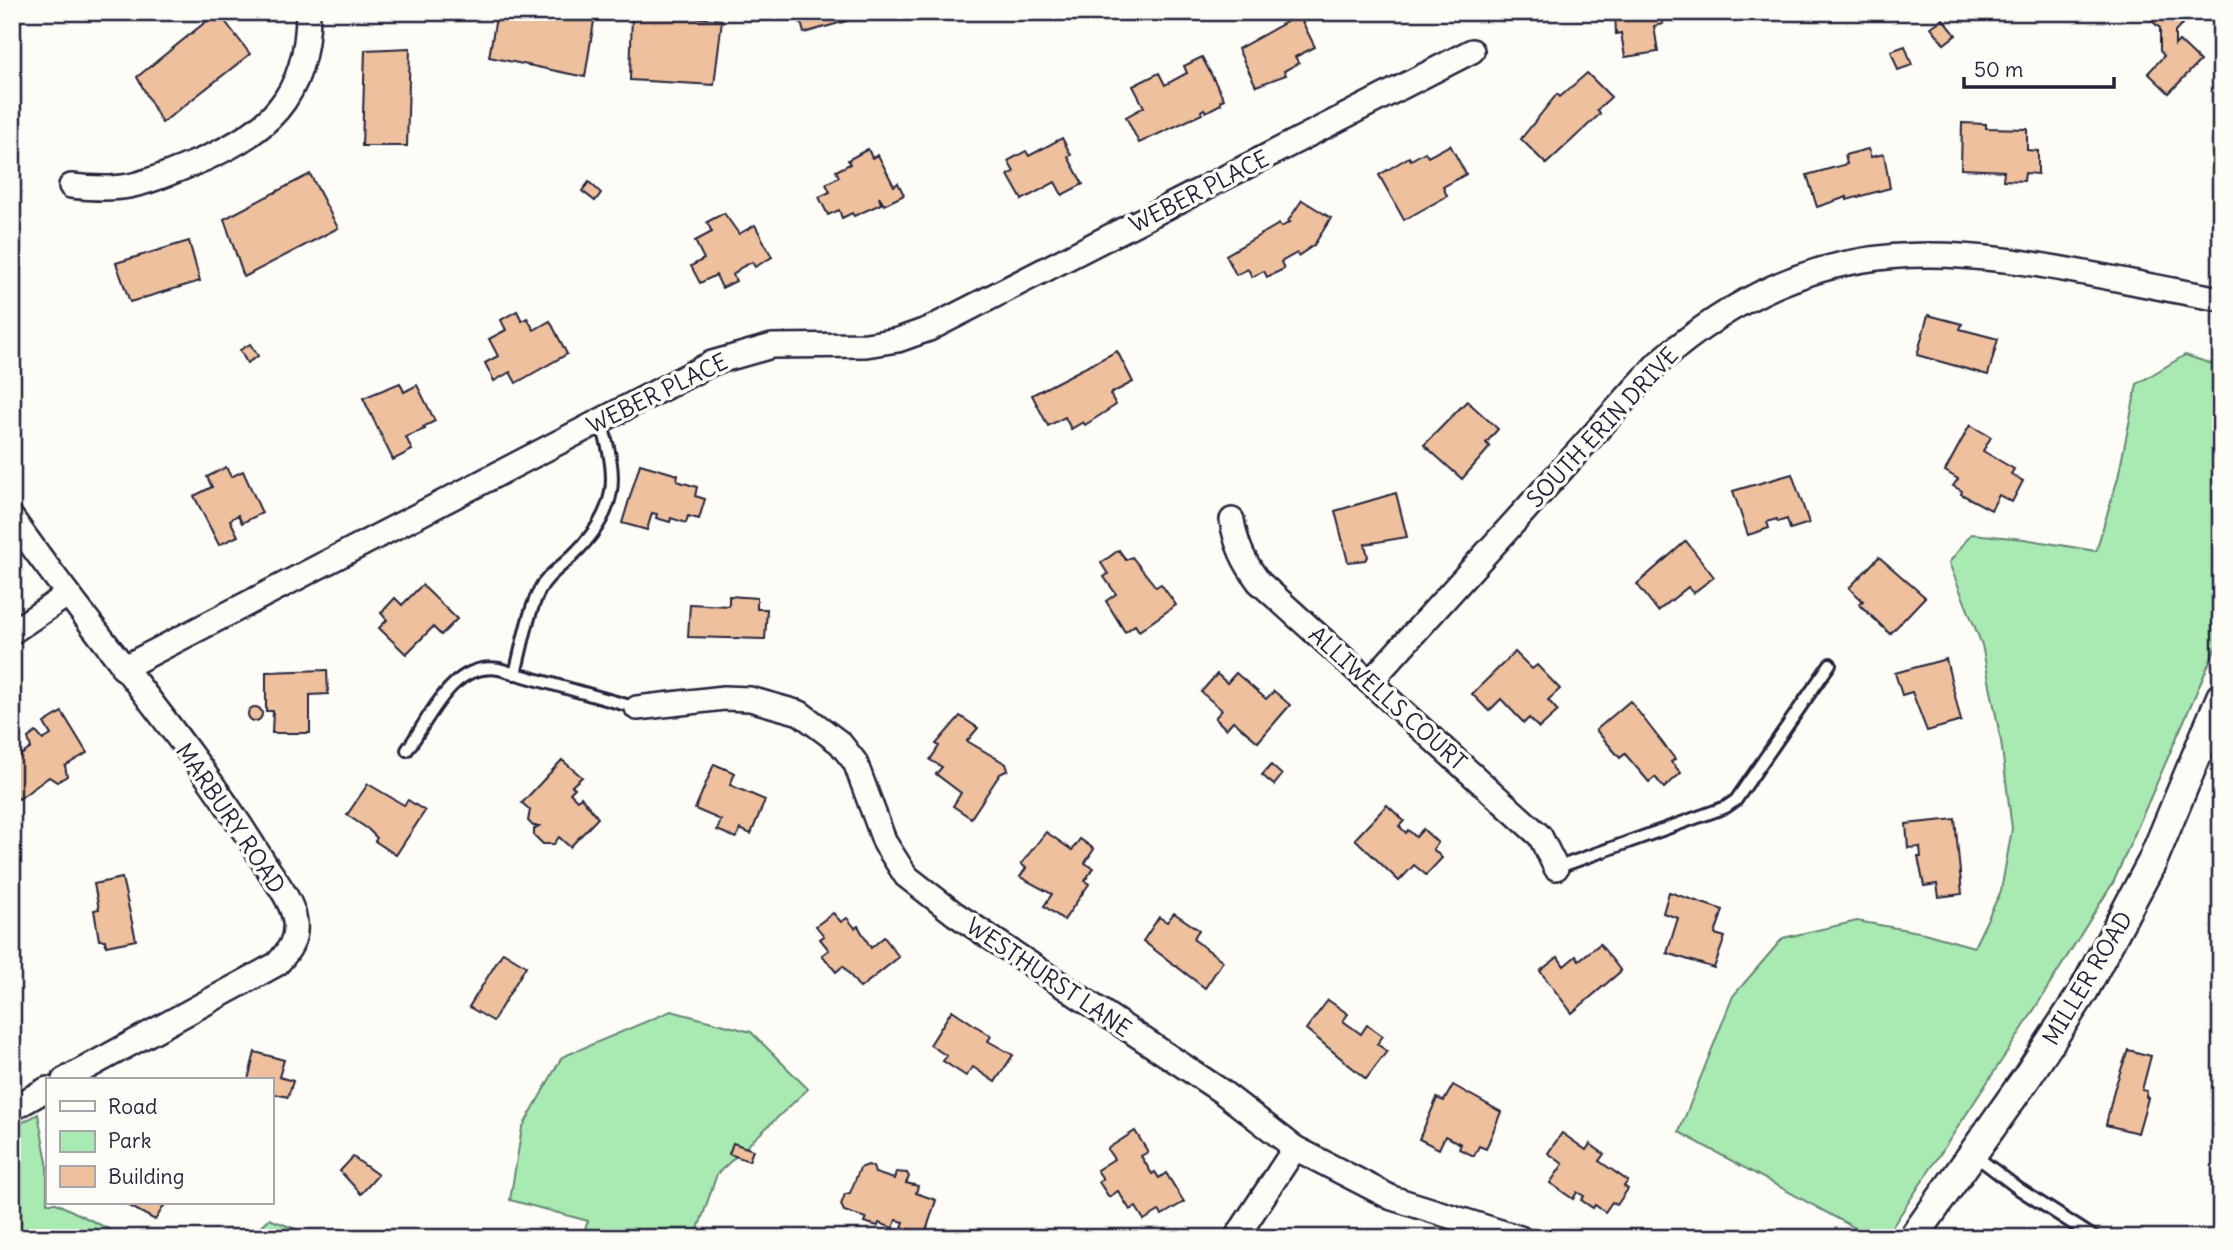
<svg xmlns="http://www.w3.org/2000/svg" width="2233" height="1250" font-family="Delius,sans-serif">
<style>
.green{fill:#a9e9b2;stroke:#668676;stroke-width:2}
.building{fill:#efc09e;stroke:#22223b;stroke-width:2}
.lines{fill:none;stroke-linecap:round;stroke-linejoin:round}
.service-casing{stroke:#22223b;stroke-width:16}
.minor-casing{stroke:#22223b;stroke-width:28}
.tertiary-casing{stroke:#22223b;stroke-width:33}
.service{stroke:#fdfcf7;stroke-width:10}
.minor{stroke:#fdfcf7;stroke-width:23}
.tertiary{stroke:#fdfcf7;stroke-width:28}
.labels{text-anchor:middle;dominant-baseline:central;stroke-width:7;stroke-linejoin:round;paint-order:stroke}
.street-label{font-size:23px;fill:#22223b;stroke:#fdfcf7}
</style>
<rect width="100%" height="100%" fill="#fdfcf7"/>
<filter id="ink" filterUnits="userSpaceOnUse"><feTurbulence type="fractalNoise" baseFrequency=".0143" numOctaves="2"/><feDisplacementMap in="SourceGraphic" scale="14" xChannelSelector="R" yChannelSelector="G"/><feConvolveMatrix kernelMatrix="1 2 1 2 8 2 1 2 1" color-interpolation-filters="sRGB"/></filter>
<g filter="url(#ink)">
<!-- green -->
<g class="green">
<path d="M2185,355l36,12v269l-107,245 -95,153 -134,204h-12l-194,-106 54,-136 50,-58 74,-17 67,12 50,14 27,-56 11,-62 -11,-88 -19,-96 -33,-82 22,-29 53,5 72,12 22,-73 19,-94z"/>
<path d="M671,1011l80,21 57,57 -91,85 -22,64h-114l7,-17 -78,-21 12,-72 40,-71z"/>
<path d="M38,1114l9,48v41h9l71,35h-115v-110z"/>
<path d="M269,1219l51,19h-71z"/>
</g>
<!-- building -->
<g class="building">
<path d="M218,12l32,42 -88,69 -25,-46z"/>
<path d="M497,12l98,3 -10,62 -96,-20z"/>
<path d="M632,12l90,8 -8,65 -84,-5z"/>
<path d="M798,12h80l-74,21z"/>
<path d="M1615,12h46l2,12 -9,2 4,26 -33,5 -4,-24 -5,1z"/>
<path d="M2149,12h45l-19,20v13l4,-4 21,20 -31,32 -21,-20 16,-17 -4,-5v-23l-14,-12z"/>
<path d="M1299,15l16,32 -20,10 4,6 -15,8 2,4 -30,11 -18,-37z"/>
<path d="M1943,19l13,16 -12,9 -13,-17z"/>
<path d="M1905,46l7,19 -14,5 -7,-19z"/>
<path d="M410,48l-3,98h-45l3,-96z"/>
<path d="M1202,57l22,42 -4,2 1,3 -15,8 -2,-3 -3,2 1,3 -63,29 -13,-26 18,-10 -11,-21 26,-13 6,12 22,-12 -3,-7z"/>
<path d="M1587,73l24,24 -14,13 3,4 -54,50 -25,-25 36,-45 3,3z"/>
<path d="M1962,123l24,1v4l41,1v21l11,1v23l-13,-1 -1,8 -21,-1 1,-9 -43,-2z"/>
<path d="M1062,138l9,17 -3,2 15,27 -21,11 -7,-13 -33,18 -14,-25 6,-3 -6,-11 18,-10 3,5z"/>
<path d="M1450,145l16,29 -23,13 4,9 -43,24 -25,-45 30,-18 2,3 14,-8 3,5z"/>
<path d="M868,149l4,9 6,-3 16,31 4,-3 6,12 -20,10 -5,-8 2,7 -27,12 -2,-3 -10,5 -3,-8 -11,5 -9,-18 11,-5 -4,-8 13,-7 -3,-6 14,-7 -2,-4z"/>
<path d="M1868,149l3,8 13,-3 6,34 -43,12v-3l-30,10 -10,-32 40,-11 -2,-9z"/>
<path d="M310,174l28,54 -94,49 -20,-58z"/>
<path d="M589,182l12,11 -6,8 -13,-10z"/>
<path d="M1302,200l29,18 -17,27 -16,11 -1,-3 -16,9 3,7 -17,8 -3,-6 -12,6 -4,-8 -12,6 -10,-20 53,-31 2,3 9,-5 -2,-1z"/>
<path d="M724,213l15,21 16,-9 17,32 -17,10 -3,-5 -12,6 -7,7 3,6 -14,7 -6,-13 -16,8 -9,-17 13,-7 -9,-18 17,-9 -5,-10z"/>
<path d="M189,241l11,40 -70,21 -14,-39z"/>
<path d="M517,311l5,10 5,-3 7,12 16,-9 17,33 -51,29 -6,-11 -16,9 -9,-18 13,-7 -9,-17 17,-9 -5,-10z"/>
<path d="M1928,315l34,9 -2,5 38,10 -10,36 -71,-20z"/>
<path d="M250,344l8,12 -11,7 -7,-13z"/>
<path d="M1117,351l16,31 -23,12 6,11 -31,20 -2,-3 -12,7 -6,-12 -17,9 -16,-31z"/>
<path d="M400,383l4,9 13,-7 18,36 -12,6 2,2 -19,8 6,13 -19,10 -30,-62z"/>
<path d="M1467,401l31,28 -12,14 4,4 -28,32 -38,-34z"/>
<path d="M1970,425l21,12 -8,14 31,18 -3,5 12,7 -11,21 -13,-7 -8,15 -30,-16 1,-3 -9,-5 5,-7 -13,-8z"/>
<path d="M640,464l38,11 -1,6 20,6 -2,9 10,3 -6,20 -11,-3 -2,7 -15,-5 -1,4 -14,-4 1,-4 -5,-1 -5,17 -25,-7z"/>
<path d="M226,467l5,10 12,-6 19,42 -20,10 -4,-8 -8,5 8,16 -19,9 -25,-49 18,-9 -5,-10z"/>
<path d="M1792,474l17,49 -19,6 -3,-10 -9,3 -1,-3 -10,3 2,6 -21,7 -15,-44z"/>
<path d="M1396,493l11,44 -42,7 3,13 -3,3 -17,2 -13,-51z"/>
<path d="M1686,541l28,36 -21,16 -5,-6 -30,24 -21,-27z"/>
<path d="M1119,550l7,10 6,-3 24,30 5,-3 15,21 -37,26 -4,-6 -10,7 -19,-31 10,-7 -12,-17 4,-3 -7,-11z"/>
<path d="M1879,557l46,40 -35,37 -31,-30 4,-3 -14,-13z"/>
<path d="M422,585l35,34 -16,16 -8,-8 -27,27 -27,-26 8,-8 -6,-7 14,-15 7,7z"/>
<path d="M729,596l28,2v11h10l-2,30 -77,-2 2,-33 39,2z"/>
<path d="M1515,652l17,17 5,-4 23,24 -12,11 10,11 -19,17 -10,-10 -5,5 -23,-24 -12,12 -17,-17z"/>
<path d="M1946,659l15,62 -34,10 -15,-39 -10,3 -7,-22z"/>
<path d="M327,670l1,24 -18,1v38h-38l1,-22h-7v-39z"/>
<path d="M1236,673l30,26 8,-8 16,14 -32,37 -25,-21 -7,8 -11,-11 7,-8 -21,-18 16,-18 10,9z"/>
<path d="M1630,701l45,58 -4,3 10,11 -17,15 -9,-11 -6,5 -24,-28 -5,4 -24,-28z"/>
<circle cx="255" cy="714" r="7"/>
<path d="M62,712l25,41 -22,13 2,10 -10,6 -8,-5 -30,22 -7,-7v-31l19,-13 -3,-10 8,-6 7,8 8,-5 -7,-12z"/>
<path d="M960,716l18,12 -11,13 39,23 2,6 -8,4 -29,44 -18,-12 8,-13 -25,-19 6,-7 -12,-7 9,-14 -3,-2z"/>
<path d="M562,760l20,17 -10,9 3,2 -5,5 7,7 4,-3 17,21 -28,29 -11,-10 -5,7h-11l-9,-9v-6l5,-3h-6l-5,-5 2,-11 -8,-7z"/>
<path d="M714,764l21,9 -5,12 35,15 -14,34 -11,-5 -4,9 -19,-8 4,-10 -26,-11z"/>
<path d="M1271,765l11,10 -8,10 -12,-10z"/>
<path d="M368,784l36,21 4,-5 17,11 -29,44 -21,-14 2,-3 -9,-9 -21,-14z"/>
<path d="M1387,805l17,16 -5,5 7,7 2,-3 8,7 7,-8 15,14 -5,6 9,9 -16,17 -12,-10 -15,16 -44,-42z"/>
<path d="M1955,819l7,75 -23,3 -2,-13 -13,2 -6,-29h3l-1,-10 -12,1 -2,-24z"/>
<path d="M1046,832l26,18 8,-11 14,10 -9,14 8,5 -8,13 4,3 -25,36 -20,-14 8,-12 -32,-17 6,-9 -5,-4z"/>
<path d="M122,878l14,62 -30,6 -1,-6h-6l-5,-30 5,-1 -5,-25z"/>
<path d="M1669,892l54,18 -8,24 10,3 -11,31 -47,-15 11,-35 -15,-5z"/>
<path d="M833,913l8,9 6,-4 8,10 3,-2 13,22 13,-11 15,20 -39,31 -17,-22 -7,6 -14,-17 7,-5 -9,-11 4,-3 -8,-10z"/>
<path d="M1174,913l25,17 -6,9 30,22 -18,27 -62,-47 16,-24 8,5z"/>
<path d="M1600,944l21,27 -49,42 -32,-42 18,-14 6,9 12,-10 3,4z"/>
<path d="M503,952l23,14 -33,55 -24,-14z"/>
<path d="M1328,1000l20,14 -5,7 18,13 6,-9 16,11 -6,8 10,7 -21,28 -60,-50z"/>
<path d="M952,1010l39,26 -3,5 25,14 -18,27 -22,-15 -7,9 -23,-15 4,-5 -17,-11z"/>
<path d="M2128,1050l23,6 -9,34 5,1 -1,6 2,1 -10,35 -32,-8 8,-35z"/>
<path d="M255,1052l29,8 -5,17 14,4 -5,16 -13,-3 -4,15v-29h-23z"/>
<path d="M1453,1085l48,27 -15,37 -7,-3 -5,10 -15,-7 2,-5 -16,-8 -6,13 -20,-10 18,-41 7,3z"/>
<path d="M1135,1131l13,21 -7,4 11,18 3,-2 4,6 7,-5 18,29 -22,13 -3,-4 -15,9 -8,-13 -6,3 -12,-19 -9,6 -10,-15 4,-3 -6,-9 17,-11 -7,-10z"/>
<path d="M1562,1133l24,17 4,-6 14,10 -5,7 29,20 -4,5 4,3 -11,16 -5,-3 -7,10 -10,-7 -2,3 -12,-8 3,-4 -7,-4 -4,7 -23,-16 13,-19 -15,-11z"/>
<path d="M733,1143l20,7 -4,11 -20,-7z"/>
<path d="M353,1157l25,18 -17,19 -21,-23z"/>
<path d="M868,1165l5,2 2,6 19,6 2,-7 11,1 2,4 -3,6 12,3 -2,7 20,7 -11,34 -23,-7 2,-5 -8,-2 -3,8 -14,-5 -1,3 -14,-4 2,-4 -22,-7 -3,-6 4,-11 5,-1 10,-25z"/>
<path d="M124,1203h42l-11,17z"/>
</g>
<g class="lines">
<!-- service casing -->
<g class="service-casing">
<g id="service">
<path d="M515,674c7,-27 12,-58 24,-83 7,-15 22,-24 33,-35 46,-44 48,-79 28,-136"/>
<path d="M407,750c23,-32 45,-89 92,-81l138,39"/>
<path d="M1556,868l170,-61 10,-7 94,-136"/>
<path d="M1973,1154l46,35 76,49"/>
</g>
</g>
<!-- minor casing -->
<g class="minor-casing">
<g id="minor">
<path d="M71,186c56,6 68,-1 119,-21 76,-30 118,-66 118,-153"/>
<path d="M12,518c81,116 177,222 251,343 11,18 30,40 32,61 2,18 -7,30 -18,42l-213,116"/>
<path d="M1232,520c4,25 12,42 27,62l281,254 16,32"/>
<path d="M12,632l55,-37"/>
<path d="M123,668l589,-305 60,-17 94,-1 32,-5 31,-11 543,-278"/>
<path d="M1370,682l288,-319c189,-164 342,-103 563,-64"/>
<path d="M637,708l87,-10 26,1 50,14 40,30 15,19 30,81 21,33 49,38 266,177 74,57 97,50 128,40"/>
<path d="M12,1109l35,-20"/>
<path d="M1236,1238l59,-90"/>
</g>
</g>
<!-- tertiary casing -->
<g class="tertiary-casing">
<path id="tertiary" d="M1913,1238l114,-161 56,-85 69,-130 69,-165"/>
</g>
<!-- service -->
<use href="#service" class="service"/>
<!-- minor -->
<use href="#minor" class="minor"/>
<!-- tertiary -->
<use href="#tertiary" class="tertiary"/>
</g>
</g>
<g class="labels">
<!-- street labels -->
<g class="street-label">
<text transform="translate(1199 191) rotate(-27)">WEBER PLACE</text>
<text transform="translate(657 393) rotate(-26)">WEBER PLACE</text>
<text transform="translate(1602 427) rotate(-47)">SOUTH ERIN DRIVE</text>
<text transform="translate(1388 698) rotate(42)">ALLIWELLS COURT</text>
<text transform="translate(231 818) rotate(56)">MARBURY ROAD</text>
<text transform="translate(1049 977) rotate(34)">WESTHURST LANE</text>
<text transform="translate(2087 978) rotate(-59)">MILLER ROAD</text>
</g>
</g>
<!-- margin -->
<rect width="2233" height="1250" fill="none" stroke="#fdfcf7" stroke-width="42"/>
<rect x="21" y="21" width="2191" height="1208" fill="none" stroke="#22223b" stroke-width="2.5" filter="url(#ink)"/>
<!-- legend -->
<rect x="46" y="1078" width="228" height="126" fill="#fdfcf7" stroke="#a5a5ac" stroke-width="2"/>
<rect x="60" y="1101" width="35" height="10" fill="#fdfcf7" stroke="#a5a5ac" stroke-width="2"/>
<text x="108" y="1114" font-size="21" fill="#22223b">Road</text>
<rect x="60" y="1131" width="35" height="21" fill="#a9e9b2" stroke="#a5a5ac" stroke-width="2"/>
<text x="108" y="1148" font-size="21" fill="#22223b">Park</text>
<rect x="60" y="1166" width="35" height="21" fill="#efc09e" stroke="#a5a5ac" stroke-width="2"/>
<text x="108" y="1184" font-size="21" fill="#22223b">Building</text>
<!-- scale -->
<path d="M1964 77v10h150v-10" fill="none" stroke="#22223b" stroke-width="3.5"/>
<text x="1974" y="77" font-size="21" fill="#22223b" stroke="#fdfcf7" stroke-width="5" paint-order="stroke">50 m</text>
</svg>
